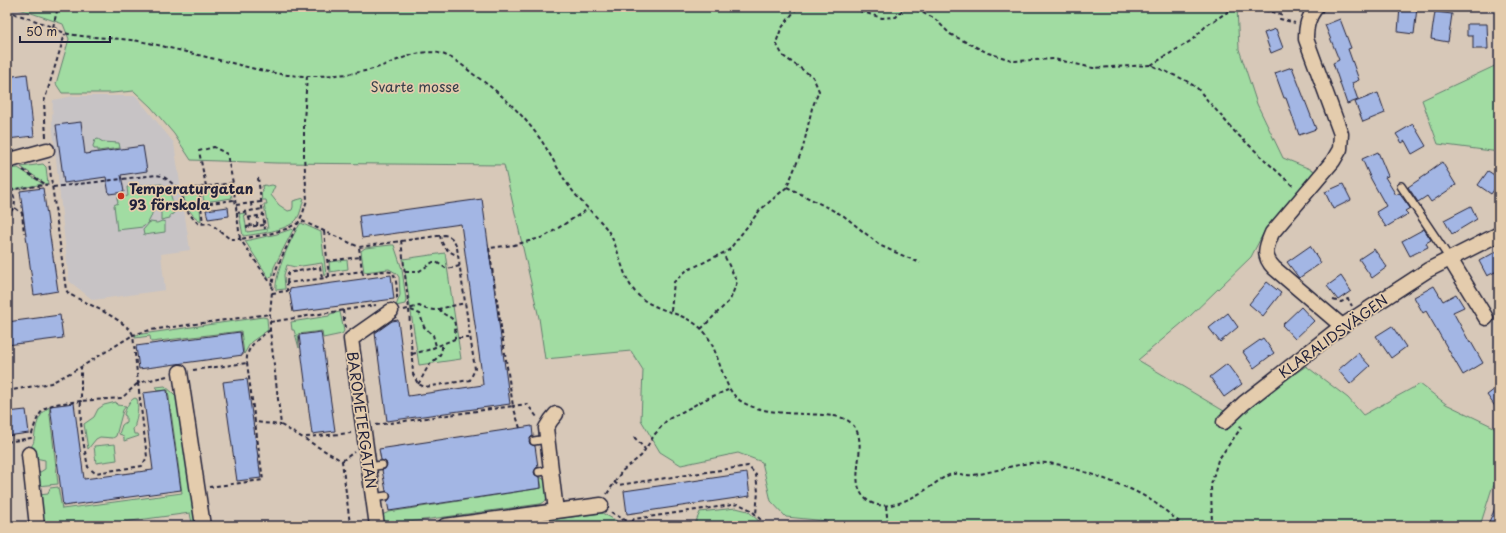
<svg xmlns="http://www.w3.org/2000/svg" width="1506" height="533" font-family="'Playpen Sans',sans-serif">
<style>
.built{fill:#c7c3c5}
.green{fill:#a1dca2;stroke:#627f6e}
.building{fill:#a3b6e4;stroke:#22223b}
.lines{fill:none;stroke-linecap:round;stroke-linejoin:round}
.lane-casing{stroke:#22223b;stroke-width:10}
.street-casing{stroke:#22223b;stroke-width:17}
.path{stroke:#22223b;stroke-width:2;stroke-dasharray:4 3;stroke-linecap:butt}
.lane{stroke:#e4ccad;stroke-width:7}
.street{stroke:#e4ccad;stroke-width:14}
.poi-dot{fill:#c8321e;stroke:#e4ccad;stroke-width:1.5}
.labels{text-anchor:middle;dominant-baseline:central;stroke-width:3.5;stroke-linejoin:round;paint-order:stroke}
.park-label{font-size:14px;fill:#353e4a;stroke:#e4ccad}
.poi-label{font-size:14px;font-weight:bold;fill:#22223b;stroke:#e4ccad;text-anchor:start}
.street-label{font-size:14px;fill:#22223b;stroke:#e4ccad}
</style>
<rect width="100%" height="100%" fill="#d7c8b8"/>
<filter id="ink" filterUnits="userSpaceOnUse"><feTurbulence type="fractalNoise" baseFrequency=".025" numOctaves="2"/><feDisplacementMap in="SourceGraphic" scale="8" xChannelSelector="R" yChannelSelector="G"/><feConvolveMatrix kernelMatrix="1 2 1 2 8 2 1 2 1" color-interpolation-filters="sRGB"/></filter>
<g filter="url(#ink)">
<!-- built -->
<path class="built" d="M74,96h62l38,47 16,107 -29,4 4,36 -72,10 -24,-19 -17,-160 1,-21z"/>
<!-- green -->
<g class="green">
<path d="M14,7h1223l2,42 18,55 26,54 32,13 -49,57 -15,29 -63,61 -50,42 91,54 19,-4 28,-23 30,-21 42,32 15,17 57,-31 26,20 52,25 1,2v48l-7,9 -12,38h-648l-5,-5 -41,-4 -15,-16 -9,-39 -24,-9 -57,12 -21,-13 -19,-32 2,-50 -12,-19 -86,8 -6,-41 -35,-153 -228,-2 -85,-3 -17,-26 -23,-27 -17,-16 -22,2h-50l-6,-9 13,-45 -6,-15z"/>
<path d="M1499,64v88l-61,-8 -16,-44z"/>
<path d="M98,139l5,3 16,1 1,5 -22,3v-2h-4l-1,-3 2,-6z"/>
<path d="M43,164l3,3 2,17h-2l-25,-17z"/>
<path d="M18,168l25,16 -32,6 -4,-1v-20z"/>
<path d="M162,184c9,6 11,17 12,28l-1,2 -3,1v3l-9,2v-10l-2,-1c-8,1 -6,4 -9,10 -1,3 -5,6 -7,8l-26,3 -3,-25 4,-2 -1,-5 11,-2 -1,-9z"/>
<path d="M265,185l2,1 5,-1 3,1 -4,9 8,10 9,6 4,-1 1,-3v-6l11,-3c-2,6 -3,15 -7,21 -9,12 -41,15 -54,17l-4,-22 5,-1 3,19 21,-3 -4,-25h3l-1,-4h-4l-1,-7 2,-1 -1,-6z"/>
<path d="M229,186l3,12 -28,4 -2,-12z"/>
<path d="M194,190h3l2,4 2,27c-10,-5 -15,-15 -18,-26v-2z"/>
<path d="M162,221l3,1v10l-21,3 -1,-5 7,-8 7,1z"/>
<path d="M301,223l20,9 5,43 -2,1 -2,-13 -27,4 -8,-2 -3,10 1,13v1l-9,1c-2,-14 16,-56 25,-67z"/>
<path d="M292,229l1,1 -19,37 -2,10 -3,1 -24,-37 32,-7z"/>
<path d="M391,245h3l8,24 4,31 -1,4 -9,2 4,-11 -1,-18 -3,-4 -7,-4 -25,3 -3,-21 4,-3z"/>
<path d="M445,253l16,106 -42,6 -16,-106z"/>
<path d="M347,260l1,9 -18,3 -1,-10z"/>
<path d="M340,312l4,19 -2,3 -19,4 -1,-7 -24,3 1,14 -5,-18h-2l-1,-8 38,-6 1,-2z"/>
<path d="M263,317l4,1 1,12 -17,12 -7,12 -3,-23 -90,11 -1,-6 -15,2v-3z"/>
<path d="M165,386l17,15 15,119 -2,2 -3,1 -2,-10 -96,13h-53l-2,-31 9,-1 2,-6 8,-1 4,22 120,-16 -14,-103 -11,1 -1,-4z"/>
<path d="M135,398l2,1c2,5 0,20 -2,25v2l-2,3 1,5h4l1,2 -15,5v-3l-2,-3 -3,-1 3,-9 4,-3v-6l-2,-1c1,-5 5,-15 11,-17z"/>
<path d="M116,402l1,3 9,1 -3,4 -7,26 -3,2 -13,-1 -4,2 -8,10 -4,-25 10,-7 4,-8 6,-4z"/>
<path d="M49,407l9,77 -21,2v-12l8,-5v-9l-10,-2c-1,-3 -3,-6 -4,-9 0,-4 3,-5 3,-9 2,-14 3,-24 15,-33z"/>
<path d="M115,444l2,16 -21,3 -2,-17z"/>
<path d="M540,477l5,3c2,9 6,21 -5,24l-146,20 -9,-2 -3,-7 7,-3 153,-24z"/>
<path d="M736,508l12,3 16,15h-70l6,-14z"/>
<path d="M602,513l15,8 -1,5h-97l7,-3z"/>
</g>
<!-- building -->
<g class="building">
<path d="M1400,7l17,1 -3,26 -16,-2z"/>
<path d="M1435,12l17,2 -4,28 -17,-3z"/>
<path d="M1340,19l11,29 -3,1 11,31 -7,3 6,17 -11,4 -14,-41 6,-3 -14,-35z"/>
<path d="M1467,24h20l1,25h-15v-13h-6z"/>
<path d="M1276,29l7,19 -12,5 -7,-20z"/>
<path d="M1292,67l24,62 -17,6 -13,-37h-2l-9,-25z"/>
<path d="M27,74l7,62 -27,3v-62z"/>
<path d="M1378,93l7,20 -22,9 -8,-20z"/>
<path d="M81,122l4,32 58,-8 4,25 -26,4 3,17 -15,2 -3,-17 -42,6 -8,-58z"/>
<path d="M1413,124l13,22 -14,8 -7,-13 -3,2 -6,-9z"/>
<path d="M1378,152l10,24 -3,1 11,18 3,-2 11,15 -5,3 3,3 -22,13 -10,-15 10,-6 -15,-27 -9,-20z"/>
<path d="M1442,162l14,23 -25,17 -4,-6 -9,6 -10,-15 21,-14 -1,-1z"/>
<path d="M1488,171l11,7v5l-8,11 -13,-9z"/>
<path d="M1343,184l8,16 -18,9 -8,-17z"/>
<path d="M43,188l15,103 -24,4 -14,-104z"/>
<path d="M482,199l28,205 -123,17 -12,-88 17,-12 6,-1 10,76 75,-11 -1,-10 -21,-151 -99,14 -3,-22z"/>
<path d="M1471,206l6,13 -25,15 -8,-14z"/>
<path d="M228,207l1,9 -21,3 -2,-9z"/>
<path d="M1424,229l7,11 -5,3 2,4 -18,9 -8,-15z"/>
<path d="M1310,246l11,17 -22,15 -12,-16z"/>
<path d="M1374,249l13,18 -15,11 -13,-19z"/>
<path d="M1499,250v20l-12,6 -8,-15z"/>
<path d="M391,275l3,24 -101,13 -4,-23z"/>
<path d="M1341,276l10,15 -13,9 -11,-14z"/>
<path d="M1267,282l14,11 -18,23 -14,-12z"/>
<path d="M1434,286l9,15 13,-7 8,13 -11,5 17,31 1,-1 12,21 -20,12 -37,-64 -3,2 -9,-16z"/>
<path d="M1301,307l13,14 -19,18 -13,-14z"/>
<path d="M1228,313l10,14 -18,15 -11,-14z"/>
<path d="M60,315l3,23 -56,7v-23z"/>
<path d="M1392,326l14,21 -15,11 -15,-22z"/>
<path d="M240,332l3,23 -104,14 -3,-23z"/>
<path d="M321,332l14,99 -23,3 -13,-99z"/>
<path d="M1263,338l11,15 -20,15 -11,-16z"/>
<path d="M1358,353l12,13 -20,18 -12,-14z"/>
<path d="M1227,364l15,20 -18,13 -14,-20z"/>
<path d="M247,379l14,99 -24,3 -14,-99z"/>
<path d="M1499,386v26l-12,-17z"/>
<path d="M167,390l14,100 -118,16 -13,-100 24,-3 10,76 69,-9 -10,-77z"/>
<path d="M26,410l3,23 -22,3v-24z"/>
<path d="M532,426l1,10 -2,1 -2,4 1,3 5,2 3,21 -2,1 -2,4 1,3 5,2 1,11 -152,23 -2,-10 2,-1 2,-4 -1,-3 -4,-2 -4,-21 3,-1 2,-4 -1,-3 -5,-2 -2,-11z"/>
<path d="M747,473l3,23 -123,18 -3,-23z"/>
<path d="M1499,500v26h-12z"/>
</g>
<g class="lines">
<!-- lane casing -->
<g class="lane-casing">
<g id="lane">
<path d="M1401,186l49,73"/>
<path d="M534,441l13,-2"/>
<path d="M369,467l13,-2"/>
<path d="M539,472l12,-2"/>
<path d="M373,498l13,-2"/>
</g>
</g>
<!-- street casing -->
<g class="street-casing">
<g id="street">
<path d="M1316,7c-8,11 -10,19 -10,32l35,95 -1,15 -7,12 -61,72c-6,14 -10,23 2,35l68,58"/>
<path d="M7,161l40,-11"/>
<path d="M1450,259l36,59"/>
<path d="M180,372l23,154"/>
<path d="M556,414l-5,6 -5,8 10,83"/>
<path d="M1224,422l20,-19 98,-77 86,-56 71,-36"/>
<path d="M29,454l8,72"/>
<path d="M377,526l-26,-187 40,-28"/>
<path d="M445,526l156,-21"/>
</g>
</g>
<!-- path -->
<g class="path">
<path d="M847,7l35,11 14,-1 9,-10"/>
<path d="M910,7l24,11 16,16 38,19 27,8 39,-2 39,9 58,-3 34,15 12,8 38,44 59,55"/>
<path d="M1244,7l10,1 27,6 -1,5 15,4"/>
<path d="M7,11c14,5 28,9 42,15 7,2 13,7 20,8 26,5 54,3 80,9 26,6 52,13 79,19 26,7 52,14 79,14 19,0 40,-1 58,-5 27,-5 57,-29 84,-14 9,4 17,11 24,17 29,20 47,37 68,66 11,16 19,35 31,50 10,14 24,25 34,38 15,20 14,48 31,66 19,20 50,16 69,40 14,20 16,52 32,65 20,16 60,14 85,16 9,1 21,1 28,8 23,21 -11,64 21,80 18,8 40,-5 55,-14 8,-5 15,-12 25,-15 8,-1 14,2 22,1 19,-3 38,-10 57,-12 26,-2 48,7 71,15 16,6 33,12 47,21 13,8 24,18 35,27"/>
<path d="M53,27l5,-20"/>
<path d="M1151,65l41,-25 15,-15 22,-14 13,-4"/>
<path d="M307,76l-3,45v35l3,44 -4,13 -26,54 -4,13 -3,34v16l11,95 61,36 8,63"/>
<path d="M46,137l-2,-35 21,-68"/>
<path d="M23,170l22,14"/>
<path d="M258,178l7,51"/>
<path d="M206,186l-7,-35 15,-4 13,7 6,29"/>
<path d="M53,187l103,-12 6,1 5,3 13,11c2,15 9,25 19,34l11,-1 20,16h10l32,46"/>
<path d="M199,187l4,37"/>
<path d="M787,187l57,29 37,30 39,17"/>
<path d="M180,190l53,-7 7,56 29,-5 17,-5 16,-8 57,26 85,-12c11,2 13,10 14,20l17,114 -5,11 -45,7 -7,-3 -5,-10 -4,-65 -8,-69"/>
<path d="M7,191l6,3c4,11 1,14 -6,22"/>
<path d="M10,191l5,-2 37,-5"/>
<path d="M251,203l1,8"/>
<path d="M202,204l32,-4"/>
<path d="M236,205l25,-3"/>
<path d="M15,208l7,5 2,20"/>
<path d="M246,212l1,6 16,-3"/>
<path d="M236,213l27,-4"/>
<path d="M249,217l2,10"/>
<path d="M257,226l1,-10"/>
<path d="M246,227l19,-2"/>
<path d="M324,231l5,45 33,-5 -3,-24"/>
<path d="M440,235c1,10 8,18 18,20"/>
<path d="M327,261l33,-4"/>
<path d="M362,271l1,3 19,-3 10,1c5,6 5,18 5,26l-2,1"/>
<path d="M405,272h13l15,-10h3l11,7 13,-3"/>
<path d="M287,283l1,-10 32,-6 2,11"/>
<path d="M272,293l15,-2v-8l39,-5 3,-2"/>
<path d="M1333,300l8,2 7,-3 4,7"/>
<path d="M439,308c3,8 11,7 15,13 2,5 1,12 1,17"/>
<path d="M343,310l2,18"/>
<path d="M404,310l15,-4 7,3 8,1 31,-7"/>
<path d="M411,310l9,4 4,13 9,8 3,11"/>
<path d="M671,311l3,-29 12,-11 43,-21 31,-40 27,-23 16,-39 9,-40 7,-17 -6,-14 -30,-21 -7,-13 5,-14 15,-20 9,-2"/>
<path d="M270,322l106,-17"/>
<path d="M701,329l29,-29 7,-18 -14,-29"/>
<path d="M270,330c-12,9 -25,17 -23,33l8,59 26,3"/>
<path d="M412,354l16,-4 29,-12h13"/>
<path d="M193,370l54,-7"/>
<path d="M167,376l-29,7 -5,-48 17,-5 120,-16"/>
<path d="M138,383l9,74 -5,9 -47,7 -7,-6c-4,-21 -9,-45 -7,-66l41,-3z"/>
<path d="M418,384c4,-5 6,-11 10,-17 6,-9 15,-9 14,-23"/>
<path d="M7,391l44,-8 30,-16 52,-32c-3,-13 -51,-34 -64,-41l-3,-4 -17,-128"/>
<path d="M376,425l137,-19 -24,-158 25,-3 30,-8 44,-28"/>
<path d="M520,428l-7,-22 14,-2 10,13"/>
<path d="M306,437l45,-4"/>
<path d="M634,437l11,12"/>
<path d="M7,442l24,-4c9,-36 16,-33 50,-37v-34"/>
<path d="M342,461l12,-9"/>
<path d="M614,482l4,3 130,-19 8,9 2,17 -2,22"/>
<path d="M209,487l54,-7 -8,-58"/>
<path d="M607,494l15,-23 19,-15 14,-22 12,-14 39,-21 22,-9"/>
<path d="M886,506l2,20"/>
<path d="M611,512l12,7 17,7"/>
<path d="M632,522l2,-3 105,-15 12,6 16,16"/>
<path d="M618,526l5,-7"/>
<path d="M1212,526l-1,-41 7,-25 23,-32 -1,-3"/>
</g>
<!-- lane -->
<use href="#lane" class="lane"/>
<!-- street -->
<use href="#street" class="street"/>
</g>
</g>
<!-- markers -->
<circle class="poi-dot" cx="121" cy="196" r="4"/>
<g class="labels">
<!-- park labels -->
<g class="park-label">
<text x="415" y="86">Svarte mosse</text>
</g>
<!-- poi labels -->
<g class="poi-label">
<text x="129" y="188">Temperaturgatan<tspan x="129" dy="16">93 förskola</tspan></text>
</g>
<!-- street labels -->
<g class="street-label">
<text transform="translate(1333 336) rotate(-36)">KLARALIDSVÄGEN</text>
<text transform="translate(362 420) rotate(82)">BAROMETERGATAN</text>
</g>
</g>
<!-- margin -->
<rect width="1506" height="533" fill="none" stroke="#e4ccad" stroke-width="24"/>
<rect x="12" y="12" width="1482" height="509" fill="none" stroke="#22223b" stroke-width="1.5" filter="url(#ink)"/>
<!-- scale -->
<path d="M20 36v6h90v-6" fill="none" stroke="#22223b" stroke-width="2"/>
<text x="26" y="36" font-size="12" fill="#22223b" stroke="#e4ccad" stroke-width="3" paint-order="stroke">50 m</text>
</svg>
